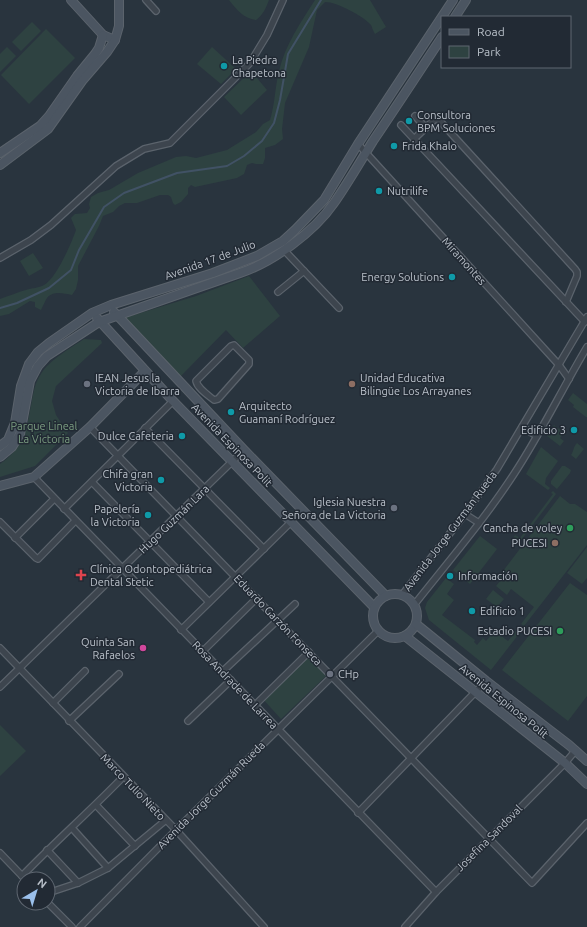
<svg xmlns="http://www.w3.org/2000/svg" width="587" height="927" font-family="Ubuntu,sans-serif">
<style>
.green{fill:#2e4241}
.lines{fill:none;stroke-linecap:round;stroke-linejoin:round}
.stream{stroke:#415265;stroke-width:2}
.street-casing{stroke:#5b636c;stroke-width:8}
.secondary-casing{stroke:#5b636c;stroke-width:10}
.street{stroke:#3d454e;stroke-width:5.5}
.secondary{stroke:#4b5561;stroke-width:8}
.culture-dot{fill:#0f9aa8;stroke:#222a34;stroke-width:1.5}
.worship-dot{fill:#6b7280;stroke:#222a34;stroke-width:1.5}
.education-dot{fill:#8d6e63;stroke:#222a34;stroke-width:1.5}
.leisure-dot{fill:#2e9e5b;stroke:#222a34;stroke-width:1.5}
.health-dot{fill:#e0444e;stroke:#222a34;stroke-width:1.5}
.hotel-dot{fill:#d1479c;stroke:#222a34;stroke-width:1.5}
.labels{text-anchor:middle;dominant-baseline:central;stroke-width:3;stroke-linejoin:round;paint-order:stroke}
.poi-label{font-size:11px;fill:#b9c0c9;stroke:#222a34;text-anchor:start}
.street-label{font-size:11px;fill:#b9c0c9;stroke:#222a34}
.park-label{font-size:11px;fill:#7a9c80;stroke:#222a34}
</style>
<rect width="100%" height="100%" fill="#29343e"/>
<!-- green -->
<g class="green">
<path d="M229,0h40c-3,8 -6,15 -13,20 -13,-2 -19,-10 -27,-20z"/>
<path d="M315,0h55l16,27 -11,7c-2,-3 -3,-7 -4,-9 -8,-9 -34,-23 -46,-23l-8,8 -8,37 -24,56 -3,26 1,10 -8,6 -10,3v10l-2,6h-7l-4,-1 -5,2 -3,9 -7,4 -42,9 -4,-2 -3,3v6l-7,8 -6,3 -2,-2 -2,-6 -3,-2h-8l-23,8h-12l-6,3 -6,6 -10,4 -4,10 -21,40v14l-2,9 -4,6c-8,-1 -18,-5 -25,3 -2,3 -4,8 -6,12l-6,-3v-5l-5,-1 -21,13 -9,2v-17c9,-3 18,-7 26,-9 6,-2 13,-2 18,-5 12,-6 28,-43 32,-55l-5,-12 4,-4 12,-1 3,-5 -1,-4 2,-7 7,-4 11,-3 29,-17 38,-16 10,-1 10,2 31,-8 29,-18 7,-8 7,-4c5,-16 5,-33 9,-49 6,-26 22,-49 36,-71z"/>
<path d="M32,22l9,9 -20,20 -9,-9z"/>
<path d="M46,29l29,29 -46,46 -28,-29z"/>
<path d="M7,47l9,9 -16,16v-18z"/>
<path d="M212,47l24,22 -15,15 -24,-20z"/>
<path d="M251,71l16,19 -26,25 -17,-18z"/>
<path d="M33,253l10,15 -14,8 -9,-15z"/>
<path d="M249,276l31,40 -37,32 -17,-18 -46,47 -56,-59 72,-22z"/>
<path d="M84,339l17,1 1,3 -46,43 -4,15 4,14 12,18 -33,33 -35,11v-13c24,-16 27,-37 32,-64 2,-10 3,-17 9,-26 8,-14 30,-26 43,-35z"/>
<path d="M573,393l14,11v13h-1l-13,-10 1,-2 -6,-5z"/>
<path d="M554,425l10,8 -4,5 4,3 -4,5 -13,-10z"/>
<path d="M577,443l7,6 -8,10 -5,-4c3,-4 2,-8 6,-12z"/>
<path d="M541,447l17,14 -12,17 -1,6 5,4 -2,2 -22,-16z"/>
<path d="M562,466h3l6,4 -1,3 -13,16 -6,-5v-3z"/>
<path d="M553,491l3,3 -37,49 -6,-5 2,-3 5,3 33,-44 -2,-1z"/>
<path d="M560,496l10,8h5l12,8v33l-63,81 -3,-2 13,-17 -23,-18 -4,6 -11,-9 4,-5 -3,-2z"/>
<path d="M480,536l17,13 -27,35 -17,-14z"/>
<path d="M587,547v31l-5,6 -15,-11z"/>
<path d="M446,578l8,6 -7,10 7,6 -12,15 33,25 -1,2 3,3 6,-7 3,3 7,-8 -2,-2 1,-2 16,12 11,-14 3,3 -31,40 -62,-50 -4,-12 2,-6z"/>
<path d="M570,583l17,12v101l-19,25 -66,-51z"/>
<path d="M493,590l11,9 -7,8 -11,-8z"/>
<path d="M308,654l19,21 -46,44 -19,-21z"/>
<path d="M0,725l26,26 -26,25z"/>
</g>
<g class="lines">
<!-- stream -->
<path class="stream" d="M0,308l17,-5 32,-15 22,-18 8,-20 25,-43 20,-14 53,-20 50,-7 17,-10 18,-15 12,-18 6,-23 8,-46 33,-54"/>
<!-- street casing -->
<g class="street-casing">
<g id="street">
<path d="M146,0l10,11"/>
<path d="M415,116l11,12"/>
<path d="M401,125l184,197"/>
<path d="M414,139l21,-20 4,1 136,149 2,3v4l-11,26"/>
<path d="M358,144l201,221 10,14"/>
<path d="M284,250l55,58"/>
<path d="M0,258l31,-18 20,-15 65,-59 28,-17 26,-6 80,-80 17,-28 16,-35"/>
<path d="M278,292l26,-21"/>
<path d="M234,345l15,15v4l-31,35 -4,1c-6,-5 -16,-11 -18,-19l35,-35z"/>
<path d="M90,427l442,456 55,-60"/>
<path d="M522,427l15,9"/>
<path d="M145,428l119,121"/>
<path d="M34,477l402,415"/>
<path d="M92,482l117,120"/>
<path d="M64,509l109,-108"/>
<path d="M465,514l14,9"/>
<path d="M0,522l36,36 2,1 37,-38"/>
<path d="M15,538l39,-39"/>
<path d="M402,595l63,-81 32,-45 90,-152"/>
<path d="M414,605c34,-43 70,-85 100,-131 27,-41 48,-85 73,-127"/>
<path d="M181,630l110,-108"/>
<path d="M0,648l176,182 88,97"/>
<path d="M202,652l55,-54"/>
<path d="M222,672l73,-68"/>
<path d="M0,687l244,-237"/>
<path d="M53,703l32,-32"/>
<path d="M255,705l54,-53"/>
<path d="M69,721l50,-47"/>
<path d="M188,721l43,-41"/>
<path d="M96,805l39,41"/>
<path d="M358,813l128,-132"/>
<path d="M72,828l36,40"/>
<path d="M47,850l31,33"/>
<path d="M0,853l25,26"/>
<path d="M22,876c33,-34 68,-65 101,-99"/>
<path d="M48,893l30,-10 30,-15 58,-48"/>
<path d="M48,903l24,24"/>
<path d="M80,927l96,-97 202,-199"/>
<path d="M405,927l31,-35 129,-129 11,-13"/>
</g>
</g>
<!-- secondary casing -->
<g class="secondary-casing">
<g id="secondary">
<path d="M71,0l32,35 12,5"/>
<path d="M455,17l11,-17"/>
<path d="M0,153l40,-27 9,-10 28,-40 18,-22 4,-6 4,-13"/>
<path d="M0,165l48,-36 34,-48 25,-29 8,-12 4,-14v-26"/>
<path d="M114,312l3,3 127,135 142,146"/>
<path d="M97,318l76,83 201,206"/>
<path d="M0,446l8,-6 7,-17 6,-37 8,-22 9,-12 11,-9 43,-30 19,-8 102,-32 44,-17 26,-15 12,-11 29,-30 34,-56 95,-144"/>
<path d="M0,457l12,-10 8,-13 10,-53 8,-15 9,-10 52,-34 141,-49c33,-11 74,-41 94,-70 14,-20 26,-41 39,-62 23,-34 46,-69 69,-104"/>
<path d="M0,486l34,-9 56,-50 55,-56"/>
<circle cx="395" cy="616" r="22"/>
<path d="M416,624l70,57 83,64 18,16"/>
<path d="M405,636l160,127 22,21"/>
</g>
</g>
<!-- street -->
<use href="#street" class="street"/>
<!-- secondary -->
<use href="#secondary" class="secondary"/>
</g>
<!-- markers -->
<g class="culture-dot">
<circle cx="224" cy="66" r="4"/>
<circle cx="409" cy="121" r="4"/>
<circle cx="394" cy="146" r="4"/>
<circle cx="379" cy="191" r="4"/>
<circle cx="452" cy="277" r="4"/>
<circle cx="231" cy="412" r="4"/>
<circle cx="574" cy="430" r="4"/>
<circle cx="182" cy="436" r="4"/>
<circle cx="161" cy="480" r="4"/>
<circle cx="148" cy="515" r="4"/>
<circle cx="450" cy="576" r="4"/>
<circle cx="472" cy="611" r="4"/>
</g>
<g class="worship-dot">
<circle cx="87" cy="384" r="4"/>
<circle cx="394" cy="508" r="4"/>
<circle cx="330" cy="674" r="4"/>
</g>
<g class="education-dot">
<circle cx="352" cy="384" r="4"/>
<circle cx="555" cy="543" r="4"/>
</g>
<g class="leisure-dot">
<circle cx="570" cy="528" r="4"/>
<circle cx="560" cy="631" r="4"/>
</g>
<path class="health-dot" d="M79 569h4v4h4v4h-4v4h-4v-4h-4v-4h4z"/>
<circle class="hotel-dot" cx="143" cy="648" r="4"/>
<g class="labels">
<!-- poi labels -->
<g class="poi-label">
<text x="232" y="60">La Piedra<tspan x="232" dy="13">Chapetona</tspan></text>
<text x="417" y="115">Consultora<tspan x="417" dy="13">BPM Soluciones</tspan></text>
<text x="402" y="146">Frida Khalo</text>
<text x="387" y="191">Nutrilife</text>
<text x="444" y="277" text-anchor="end">Energy Solutions</text>
<text x="95" y="378">IEAN Jesus la<tspan x="95" dy="13">Victoria de Ibarra</tspan></text>
<text x="360" y="378">Unidad Educativa<tspan x="360" dy="13">Bilingüe Los Arrayanes</tspan></text>
<text x="239" y="406">Arquitecto<tspan x="239" dy="13">Guamaní Rodríguez</tspan></text>
<text x="566" y="430" text-anchor="end">Edificio 3</text>
<text x="174" y="436" text-anchor="end">Dulce Cafeteria</text>
<text x="153" y="474" text-anchor="end">Chifa gran<tspan x="153" dy="13">Victoria</tspan></text>
<text x="386" y="502" text-anchor="end">Iglesia Nuestra<tspan x="386" dy="13">Señora de La Victoria</tspan></text>
<text x="140" y="509" text-anchor="end">Papelería<tspan x="140" dy="13">la Victoria</tspan></text>
<text x="562" y="528" text-anchor="end">Cancha de voley</text>
<text x="547" y="543" text-anchor="end">PUCESI</text>
<text x="90" y="569">Clínica Odontopediátrica<tspan x="90" dy="13">Dental Stetic</tspan></text>
<text x="458" y="576">Información</text>
<text x="480" y="611">Edificio 1</text>
<text x="552" y="631" text-anchor="end">Estadio PUCESI</text>
<text x="135" y="642" text-anchor="end">Quinta San<tspan x="135" dy="13">Rafaelos</tspan></text>
<text x="338" y="674">CHp</text>
</g>
<!-- street labels -->
<g class="street-label">
<text transform="translate(210 260) rotate(-20)">Avenida 17 de Julio</text>
<text transform="translate(464 261) rotate(48)">Miramontes</text>
<text transform="translate(232 445) rotate(46)">Avenida Espinosa Polit</text>
<text transform="translate(174 519) rotate(-44)">Hugo Guzmán Lara</text>
<text transform="translate(450 531) rotate(-53)">Avenida Jorge Guzmán Rueda</text>
<text transform="translate(278 620) rotate(46)">Eduardo Garzón Fonseca</text>
<text transform="translate(235 685) rotate(46)">Rosa Andrade de Larrea</text>
<text transform="translate(504 701) rotate(39)">Avenida Espinosa Polit</text>
<text transform="translate(133 787) rotate(46)">Marco Tulio Nieto</text>
<text transform="translate(211 795) rotate(-45)">Avenida Jorge Guzmán Rueda</text>
<text transform="translate(489 838) rotate(-45)">Josefina Sandoval</text>
</g>
<!-- park labels -->
<g class="park-label">
<text x="44" y="426">Parque Lineal<tspan x="44" dy="13">La Victoria</tspan></text>
</g>
</g>
<!-- legend -->
<rect x="441" y="16" width="130" height="52" fill="#222a34" stroke="#5e6670"/>
<rect x="449" y="29" width="20" height="6" fill="#4b5561" stroke="#5e6670"/>
<text x="477" y="36" font-size="12" fill="#b9c0c9">Road</text>
<rect x="449" y="46" width="20" height="12" fill="#2e4241" stroke="#5e6670"/>
<text x="477" y="56" font-size="12" fill="#b9c0c9">Park</text>
<!-- north arrow -->
<g transform="translate(36 891) rotate(38)"><circle r="19" fill="#222a34" stroke="#5e6670"/>
<path d="M0-3L7 15L0 10L-7 15Z" fill="#9bc0ec"/>
<text y="-6" font-size="11" font-weight="bold" text-anchor="middle" fill="#b9c0c9">N</text>
</g>
</svg>
